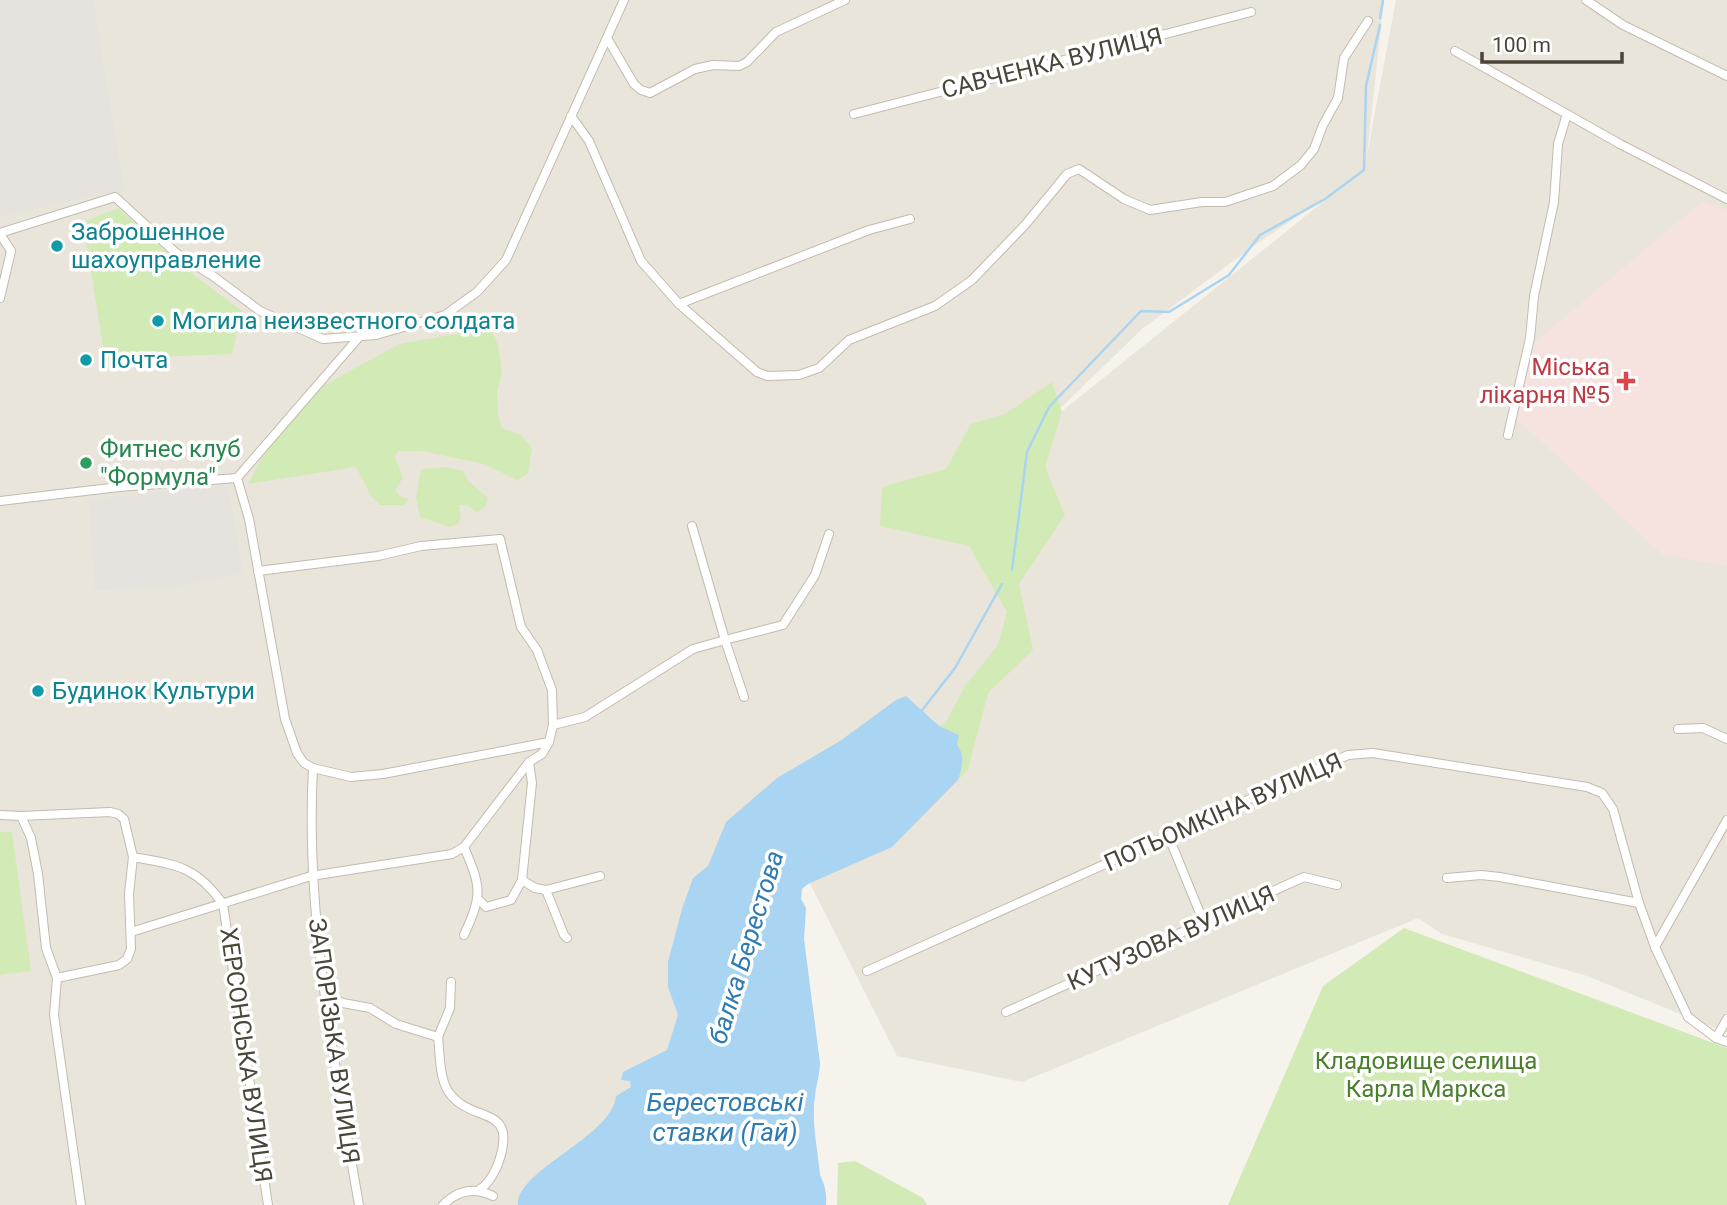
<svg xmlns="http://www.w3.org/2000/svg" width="1727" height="1205" font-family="Roboto,sans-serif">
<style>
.residential{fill:#eae5da;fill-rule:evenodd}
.industrial{fill:#e6e2dd}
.medical{fill:#f6e3e0}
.green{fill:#d2eab5}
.water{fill:#a9d4f2}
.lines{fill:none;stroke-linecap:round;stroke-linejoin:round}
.stream{stroke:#a9d4f2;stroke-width:2.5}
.street-casing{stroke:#c2bbae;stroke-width:10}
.street{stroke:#fff;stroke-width:8}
.culture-dot{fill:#0f9aa8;stroke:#fff;stroke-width:2.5}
.health-dot{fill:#e0444e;stroke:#fff;stroke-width:2.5}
.leisure-dot{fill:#2e9e5b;stroke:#fff;stroke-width:2.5}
.labels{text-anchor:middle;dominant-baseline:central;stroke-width:7;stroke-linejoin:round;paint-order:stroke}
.street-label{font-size:24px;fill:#4b4439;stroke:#fff}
.culture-label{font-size:24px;fill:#0d838f;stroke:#fff;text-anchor:start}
.health-label{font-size:24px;fill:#be3a42;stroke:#fff;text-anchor:end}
.leisure-label{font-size:24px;fill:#27864d;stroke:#fff;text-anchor:start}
.park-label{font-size:24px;fill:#4a7f2a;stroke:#fff}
.water-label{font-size:26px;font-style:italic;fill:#2e7ab2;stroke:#fff}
</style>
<rect width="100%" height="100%" fill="#f6f3ec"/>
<!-- residential -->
<path class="residential" d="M0,0h1384l-17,155 29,-155h331v1033l-140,-57 -145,-42 -24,-16 -396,164 -125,-26 -107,-212 -70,361h-720zM1353,178l-307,246 -1,-1 96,-93 107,-80z"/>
<!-- industrial -->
<g class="industrial">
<path d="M0,0h93l31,190 -124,27z"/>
<path d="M212,486l16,1 15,86 -75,15 -73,2 -6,-90z"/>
</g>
<!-- medical -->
<path class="medical" d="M1703,201l24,9v356l-65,-12 -146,-136 17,-74z"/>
<!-- green -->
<g class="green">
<path d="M118,208l65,59 59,44 -10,43 -127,5 -22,-137z"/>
<path d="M491,328l7,17 4,28 -5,19 1,23 4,13 19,7 11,13 -4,25 -11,7 -33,-16 -62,-13h-24l-3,6 8,21 -8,12 5,6 9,3 -5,6h-24l-9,-9 -15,-29 -108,17 29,-55 37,-38 85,-47z"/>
<path d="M1052,382l10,30 -17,55 20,48 -46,69 14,66 -45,43 -20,76 -10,11c4,-13 8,-24 -1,-35l2,-10 -20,-9 6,-2 20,-38 33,-41 9,-33 -38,-66 -89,-20 2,-39 64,-18 25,-45 34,-10z"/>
<path d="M445,467l18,4 5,10 20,17 -3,9 -8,5 -10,-7h-8l2,12 -3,7 -8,3 -30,-10 -4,-20 5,-28z"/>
<path d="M0,832h12l19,139 -31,4z"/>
<path d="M1404,928l323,120v157h-499l95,-219z"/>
<path d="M855,1161l68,37 4,7h-90l1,-42z"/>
</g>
<!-- water -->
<path class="water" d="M906,696l33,30 20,9 -2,10c9,11 5,22 1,35l-66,67 -84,37 -6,5 -1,10 5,9 -2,31 16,124c0,11 -4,22 -5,33 -4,26 3,54 5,79 5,10 7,19 6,30h-308c-3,-34 95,-69 98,-109l15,-9 -1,-6 -9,-1 2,-8 44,-22 11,-35 -10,-28v-25l14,-53 11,-31 15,-12 18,-44 51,-44 63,-37 56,-41z"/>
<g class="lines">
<!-- stream -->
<g class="stream">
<path d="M1380,18l3,-18"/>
<path d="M1012,570l15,-118 22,-45 92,-96 28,1 60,-37 31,-40 65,-36 39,-29 2,-84 14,-61"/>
<path d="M920,713l35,-45 47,-84"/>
</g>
<!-- street casing -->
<g class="street-casing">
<g id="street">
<path d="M1586,0l37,25 104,51"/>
<path d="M607,38l27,46 7,6 9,3 45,-24 18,-4 26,1 8,-4 29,-30 69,-32"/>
<path d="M1455,51l165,93 107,55"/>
<path d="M854,114l397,-102"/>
<path d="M571,116l18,25 52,120 38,43 78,68 10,4 32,-1 20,-7 30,-28 86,-34 37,-26 53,-55 42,-51 12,-5 45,30 26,11 52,-8h23l48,-16 28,-21 13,-16 9,-24 15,-27 6,-40 24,-37"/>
<path d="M0,233l115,-36 61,56 37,23 47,35 63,28 53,-4 69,-20 32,-23 29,-32 118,-260"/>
<path d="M0,234l11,17 -11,47"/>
<path d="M679,304l190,-74 41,-11"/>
<path d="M1508,435l22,-97 4,-42 20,-94 4,-58 9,-30"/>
<path d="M237,478l12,41 36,200 12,34 7,10 9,5c-8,147 21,292 46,437"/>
<path d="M0,501l119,-14 118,-9 123,-142"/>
<path d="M744,697l-19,-57 58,-15 32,-50 14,-41"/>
<path d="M553,725l32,-8 108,-68 32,-9 -33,-114"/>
<path d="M1678,729l25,-1 24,11"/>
<path d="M313,768l38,9 32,-3 166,-32"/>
<path d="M0,815l21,1 10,22 7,36 8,74 11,30 -3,37 27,190"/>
<path d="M21,816l89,-4 8,2 6,5 9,38 -4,37 2,55 -4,10 -8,6 -62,13"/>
<path d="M1168,835l36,88"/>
<path d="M133,857c44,8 63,9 90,47l45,301"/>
<path d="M1447,878l34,-3 19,2 139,26"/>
<path d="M522,880l10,-97 -3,-21"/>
<path d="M546,890l18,45 3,3"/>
<path d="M477,898l9,9 25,-7 11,-20 13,8 11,2 54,-14"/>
<path d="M131,932l180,-56 141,-22 12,-7 65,-85 13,-8 7,-12 4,-17 -1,-35 -15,-40 -16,-23 -21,-88 -79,7 -43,10 -120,15"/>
<path d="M464,935c19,-41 17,-48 0,-88"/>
<path d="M1655,947l72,-127"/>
<path d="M867,971l481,-216 25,-2 214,34 15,6 11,16 26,94 16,44 33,70 28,21 11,4"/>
<path d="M325,996l18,7 27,5 26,16 42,13 12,-29 1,-26"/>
<path d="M1006,1012l298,-135 33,8"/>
<path d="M438,1037c2,17 1,45 13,58 22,28 65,10 49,63 -3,11 -11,26 -20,31"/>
<path d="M1716,1038l11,-19"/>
<path d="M443,1205c15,-15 32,-18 50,-9"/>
</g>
</g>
<!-- street -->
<use href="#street" class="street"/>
</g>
<!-- markers -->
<g class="culture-dot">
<circle cx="57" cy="246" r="7"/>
<circle cx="158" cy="321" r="7"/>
<circle cx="86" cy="360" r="7"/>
<circle cx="38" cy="691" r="7"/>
</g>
<path class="health-dot" d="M1622.5 370.5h7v7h7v7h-7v7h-7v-7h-7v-7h7z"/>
<circle class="leisure-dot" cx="86" cy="463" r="7"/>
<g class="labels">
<!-- street labels -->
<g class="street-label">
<text transform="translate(1052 63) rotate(-14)">САВЧЕНКА ВУЛИЦЯ</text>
<text transform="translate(1223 812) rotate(-24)">ПОТЬОМКІНА ВУЛИЦЯ</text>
<text transform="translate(1171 938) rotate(-24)">КУТУЗОВА ВУЛИЦЯ</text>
<text transform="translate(334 1041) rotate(82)">ЗАПОРІЗЬКА ВУЛИЦЯ</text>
<text transform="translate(246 1055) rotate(82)">ХЕРСОНСЬКА ВУЛИЦЯ</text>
</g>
<!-- culture labels -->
<g class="culture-label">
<text x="71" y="232">Заброшенное<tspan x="71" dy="28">шахоуправление</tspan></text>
<text x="172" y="321">Могила неизвестного солдата</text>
<text x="100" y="360">Почта</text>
<text x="52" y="691">Будинок Культури</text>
</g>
<!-- health labels -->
<g class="health-label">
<text x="1610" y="367">Міська<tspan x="1610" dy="28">лікарня №5</tspan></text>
</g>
<!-- leisure labels -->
<g class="leisure-label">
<text x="100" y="449">Фитнес клуб<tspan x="100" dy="28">"Формула"</tspan></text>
</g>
<!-- park labels -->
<g class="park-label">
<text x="1426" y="1061">Кладовище селища<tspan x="1426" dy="28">Карла Маркса</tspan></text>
</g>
<!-- water labels -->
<g class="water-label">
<text transform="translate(746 947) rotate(-73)">балка Берестова</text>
<text x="725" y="1102">Берестовські<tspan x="725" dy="30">ставки (Гай)</tspan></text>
</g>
</g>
<!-- scale -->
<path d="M1482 52v10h140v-10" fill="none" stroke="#4b4439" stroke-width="3.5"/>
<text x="1492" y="52" font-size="21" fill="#4b4439" stroke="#ffffff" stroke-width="5" paint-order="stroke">100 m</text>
</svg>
